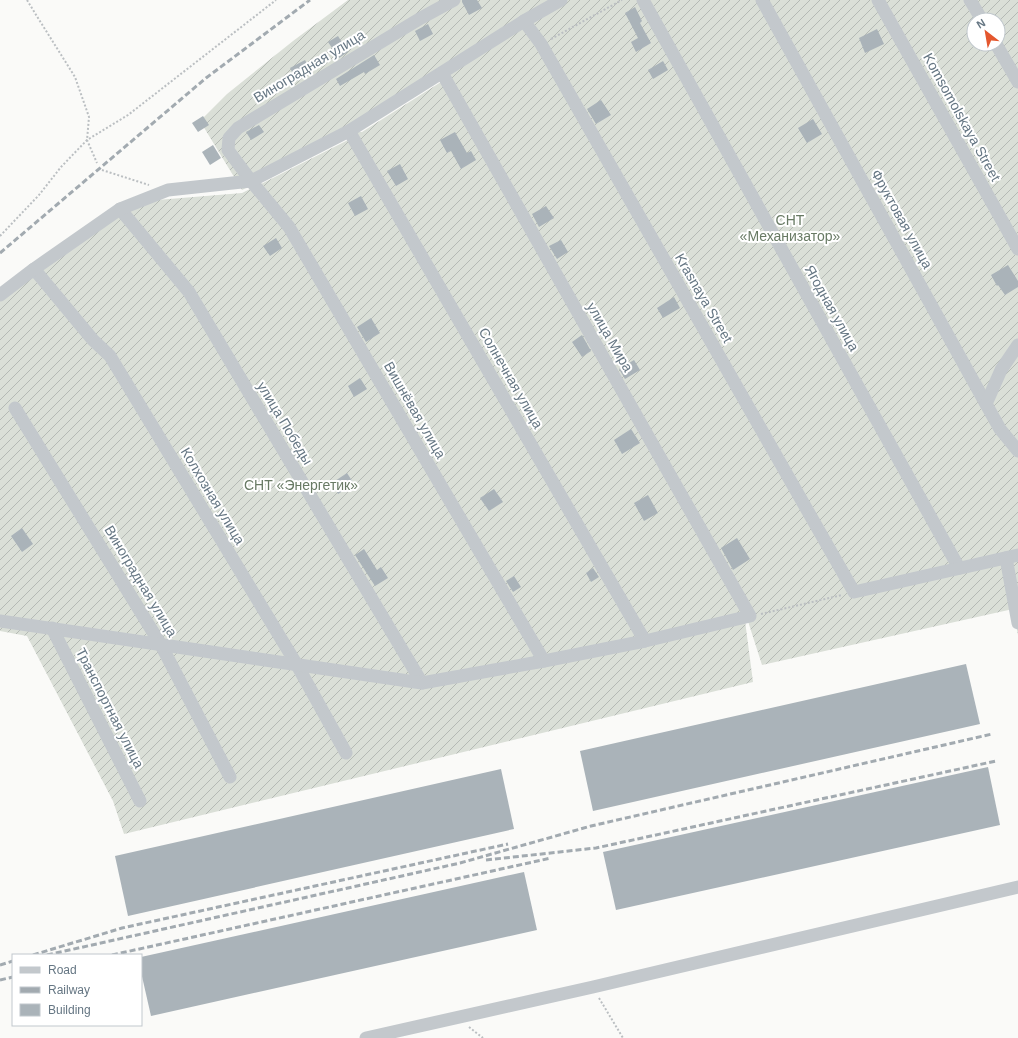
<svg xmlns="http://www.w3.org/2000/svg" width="1018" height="1038" font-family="Arial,sans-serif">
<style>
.garden{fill:url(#garden-furrows);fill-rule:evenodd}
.building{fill:#aab3b9}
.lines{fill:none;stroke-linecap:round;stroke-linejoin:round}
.path{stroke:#bbbfc2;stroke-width:2;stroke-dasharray:2 2;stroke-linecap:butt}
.minor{stroke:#c3c8cc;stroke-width:13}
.rail{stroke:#a2aab0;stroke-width:3;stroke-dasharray:6 3;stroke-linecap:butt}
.labels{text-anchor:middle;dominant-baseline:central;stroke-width:4;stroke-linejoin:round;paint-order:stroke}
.street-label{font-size:14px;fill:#657683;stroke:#fff}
.park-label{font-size:14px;fill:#687a64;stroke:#fff}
</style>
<defs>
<pattern id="garden-furrows" width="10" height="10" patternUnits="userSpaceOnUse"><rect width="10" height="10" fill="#dadfd7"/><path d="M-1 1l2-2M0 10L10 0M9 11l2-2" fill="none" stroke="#b4b9b4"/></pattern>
</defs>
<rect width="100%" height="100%" fill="#fafaf8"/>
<!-- garden -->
<path class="garden" d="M348,0h670v635l-5,-26 -251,56 -17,-53 -304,-534 -90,53 11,1 79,-50 303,531 9,69 -629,152 -11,-33 -86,-165 -27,-5v-340l121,-88 121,-10 10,-5 -2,-2 -8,4 -42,-69 27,-27 66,-53zM974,20h24v24h-24zM349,135l1,4 -89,45 -8,-3z"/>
<!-- building -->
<g class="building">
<path d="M462,0h15l5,8 -13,7 -7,-13z"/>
<path d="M635,7l7,14 -2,2 11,20 -15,9 -5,-10 7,-4 -13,-25z"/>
<path d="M428,24l5,10 -13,7 -5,-10z"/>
<path d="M877,29l7,15 -19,9 -6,-15z"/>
<path d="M338,36l10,16 -9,6 -11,-16z"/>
<path d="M374,55l6,10 -15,9 -1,-2 -24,14 -4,-7z"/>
<path d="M305,60l7,13 -15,8 -7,-13z"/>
<path d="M663,61l5,9 -15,9 -5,-9z"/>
<path d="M601,100l10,15 -15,9 -9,-15z"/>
<path d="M203,116l6,9 -11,7 -6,-9z"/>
<path d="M813,119l9,15 -15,9 -9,-15z"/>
<path d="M259,125l5,7 -13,8 -5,-8z"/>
<path d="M455,132l12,21 4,-2 5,9 -15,9 -10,-18 -4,2 -7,-13z"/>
<path d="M213,145l8,13 -11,7 -8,-13z"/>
<path d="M400,164l8,15 -12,7 -9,-15z"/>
<path d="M361,196l7,13 -13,7 -7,-13z"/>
<path d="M546,206l8,12 -15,9 -7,-13z"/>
<path d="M276,238l6,10 -12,8 -7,-10z"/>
<path d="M561,240l7,12 -11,7 -8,-13z"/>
<path d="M1008,265l10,16v6l-13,8 -7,-10 -1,1 -6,-11z"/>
<path d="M674,297l6,11 -17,10 -6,-10z"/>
<path d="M371,318l9,15 -14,9 -9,-15z"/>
<path d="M582,335l9,16 -9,6 -10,-15z"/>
<path d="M634,360l6,10 -15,9 -6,-10z"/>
<path d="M360,378l7,11 -13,8 -6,-11z"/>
<path d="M631,429l9,14 -18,11 -8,-14z"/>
<path d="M347,473l7,11 -16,10 -6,-11z"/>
<path d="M494,489l9,13 -14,9 -9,-13z"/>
<path d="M648,495l10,18 -14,8 -10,-18z"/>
<path d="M22,528l11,16 -11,8 -11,-16z"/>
<path d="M737,538l13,21 -17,11 -12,-22z"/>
<path d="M364,549l13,21 4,-3 7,11 -13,8 -20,-31z"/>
<path d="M593,568l6,9 -8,5 -5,-9z"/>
<path d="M514,576l7,11 -8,5 -7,-11z"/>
<path d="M966,664l14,60 -387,87 -13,-60z"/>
<path d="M988,767l12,58 -384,85 -13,-58z"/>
<path d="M501,769l13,60 -386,87 -13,-60z"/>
<path d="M524,872l13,58 -386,86 -10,-44v-15z"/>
</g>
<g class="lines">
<!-- path -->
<g class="path">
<path d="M27,0l11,18 37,59 14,40 -2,23 10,23"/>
<path d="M551,39l71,-39"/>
<path d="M102,170l47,15"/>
<path d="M0,236l39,-41 22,-28 26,-27 41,-25 148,-115"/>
<path d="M761,614l81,-19"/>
<path d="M599,998l24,40"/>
<path d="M469,1027l14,11"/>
</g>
<!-- minor -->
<g class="minor">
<path d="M454,0l-33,18 -183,110 -9,10 -1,12 23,31 38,46 255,434"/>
<path d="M643,0l316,568"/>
<path d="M762,0l224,404 14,25 18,22"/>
<path d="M878,0l140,249"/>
<path d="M970,0l12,20"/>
<path d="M524,21l17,23 313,548 164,-37"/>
<path d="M996,44l22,38"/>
<path d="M349,131l296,510"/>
<path d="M120,209l69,83 233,391"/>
<path d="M34,269l59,71 17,16 187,309 49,88"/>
<path d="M0,295l34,-26 86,-60 48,-19 83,-9 98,-50 175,-110 37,-21"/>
<path d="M986,404l15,-34 17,-25"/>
<path d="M15,408l146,237 69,132"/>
<path d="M1006,558l12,65"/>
<path d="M0,621l422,62 122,-22 101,-20 105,-25 -308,-543"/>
<path d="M52,628l88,173"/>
<path d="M366,1038l227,-51 425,-100"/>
</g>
<!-- rail -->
<g class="rail">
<path d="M0,253l206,-175 104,-78"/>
<path d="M486,860l110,-12 400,-87"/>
<path d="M33,955l89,-27 386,-84"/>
<path d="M47,955l413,-92 131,-37 401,-92"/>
<path d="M112,955l439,-97"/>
<path d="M0,965l13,-4"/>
<path d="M0,980l13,-3"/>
</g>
</g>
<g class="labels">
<!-- street labels -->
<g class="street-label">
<text transform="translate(309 66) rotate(-31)">Виноградная улица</text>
<text transform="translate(962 117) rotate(61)">Komsomolskaya Street</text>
<text transform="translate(902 219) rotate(61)">Фруктовая улица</text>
<text transform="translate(704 298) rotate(60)">Krasnaya Street</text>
<text transform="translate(832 308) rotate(61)">Ягодная улица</text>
<text transform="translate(610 337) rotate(60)">улица Мира</text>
<text transform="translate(511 378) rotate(60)">Солнечная улица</text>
<text transform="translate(415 410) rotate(60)">Вишнёвая улица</text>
<text transform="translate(285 423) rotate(59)">улица Победы</text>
<text transform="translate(213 496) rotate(59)">Колхозная улица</text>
<text transform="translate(141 581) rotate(59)">Виноградная улица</text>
<text transform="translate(110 708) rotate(63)">Транспортная улица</text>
</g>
<!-- park labels -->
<g class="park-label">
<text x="790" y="220">СНТ<tspan x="790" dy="16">«Механизатор»</tspan></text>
<text x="301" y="485">СНТ «Энергетик»</text>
</g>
</g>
<!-- legend -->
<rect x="12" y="954" width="130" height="72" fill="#ffffff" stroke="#c1c8cd"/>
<rect x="20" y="967" width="20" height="6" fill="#c3c8cc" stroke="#c1c8cd"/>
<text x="48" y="974" font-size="12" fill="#657683">Road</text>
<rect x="20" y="987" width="20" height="6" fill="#a2aab0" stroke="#c1c8cd"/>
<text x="48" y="994" font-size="12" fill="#657683">Railway</text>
<rect x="20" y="1004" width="20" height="12" fill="#aab3b9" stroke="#c1c8cd"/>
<text x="48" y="1014" font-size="12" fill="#657683">Building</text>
<!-- north arrow -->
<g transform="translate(986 32) rotate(329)"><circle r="19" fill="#ffffff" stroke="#c1c8cd"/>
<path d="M0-3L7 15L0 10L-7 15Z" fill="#e4572e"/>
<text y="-6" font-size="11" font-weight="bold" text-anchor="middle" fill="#657683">N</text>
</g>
</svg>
